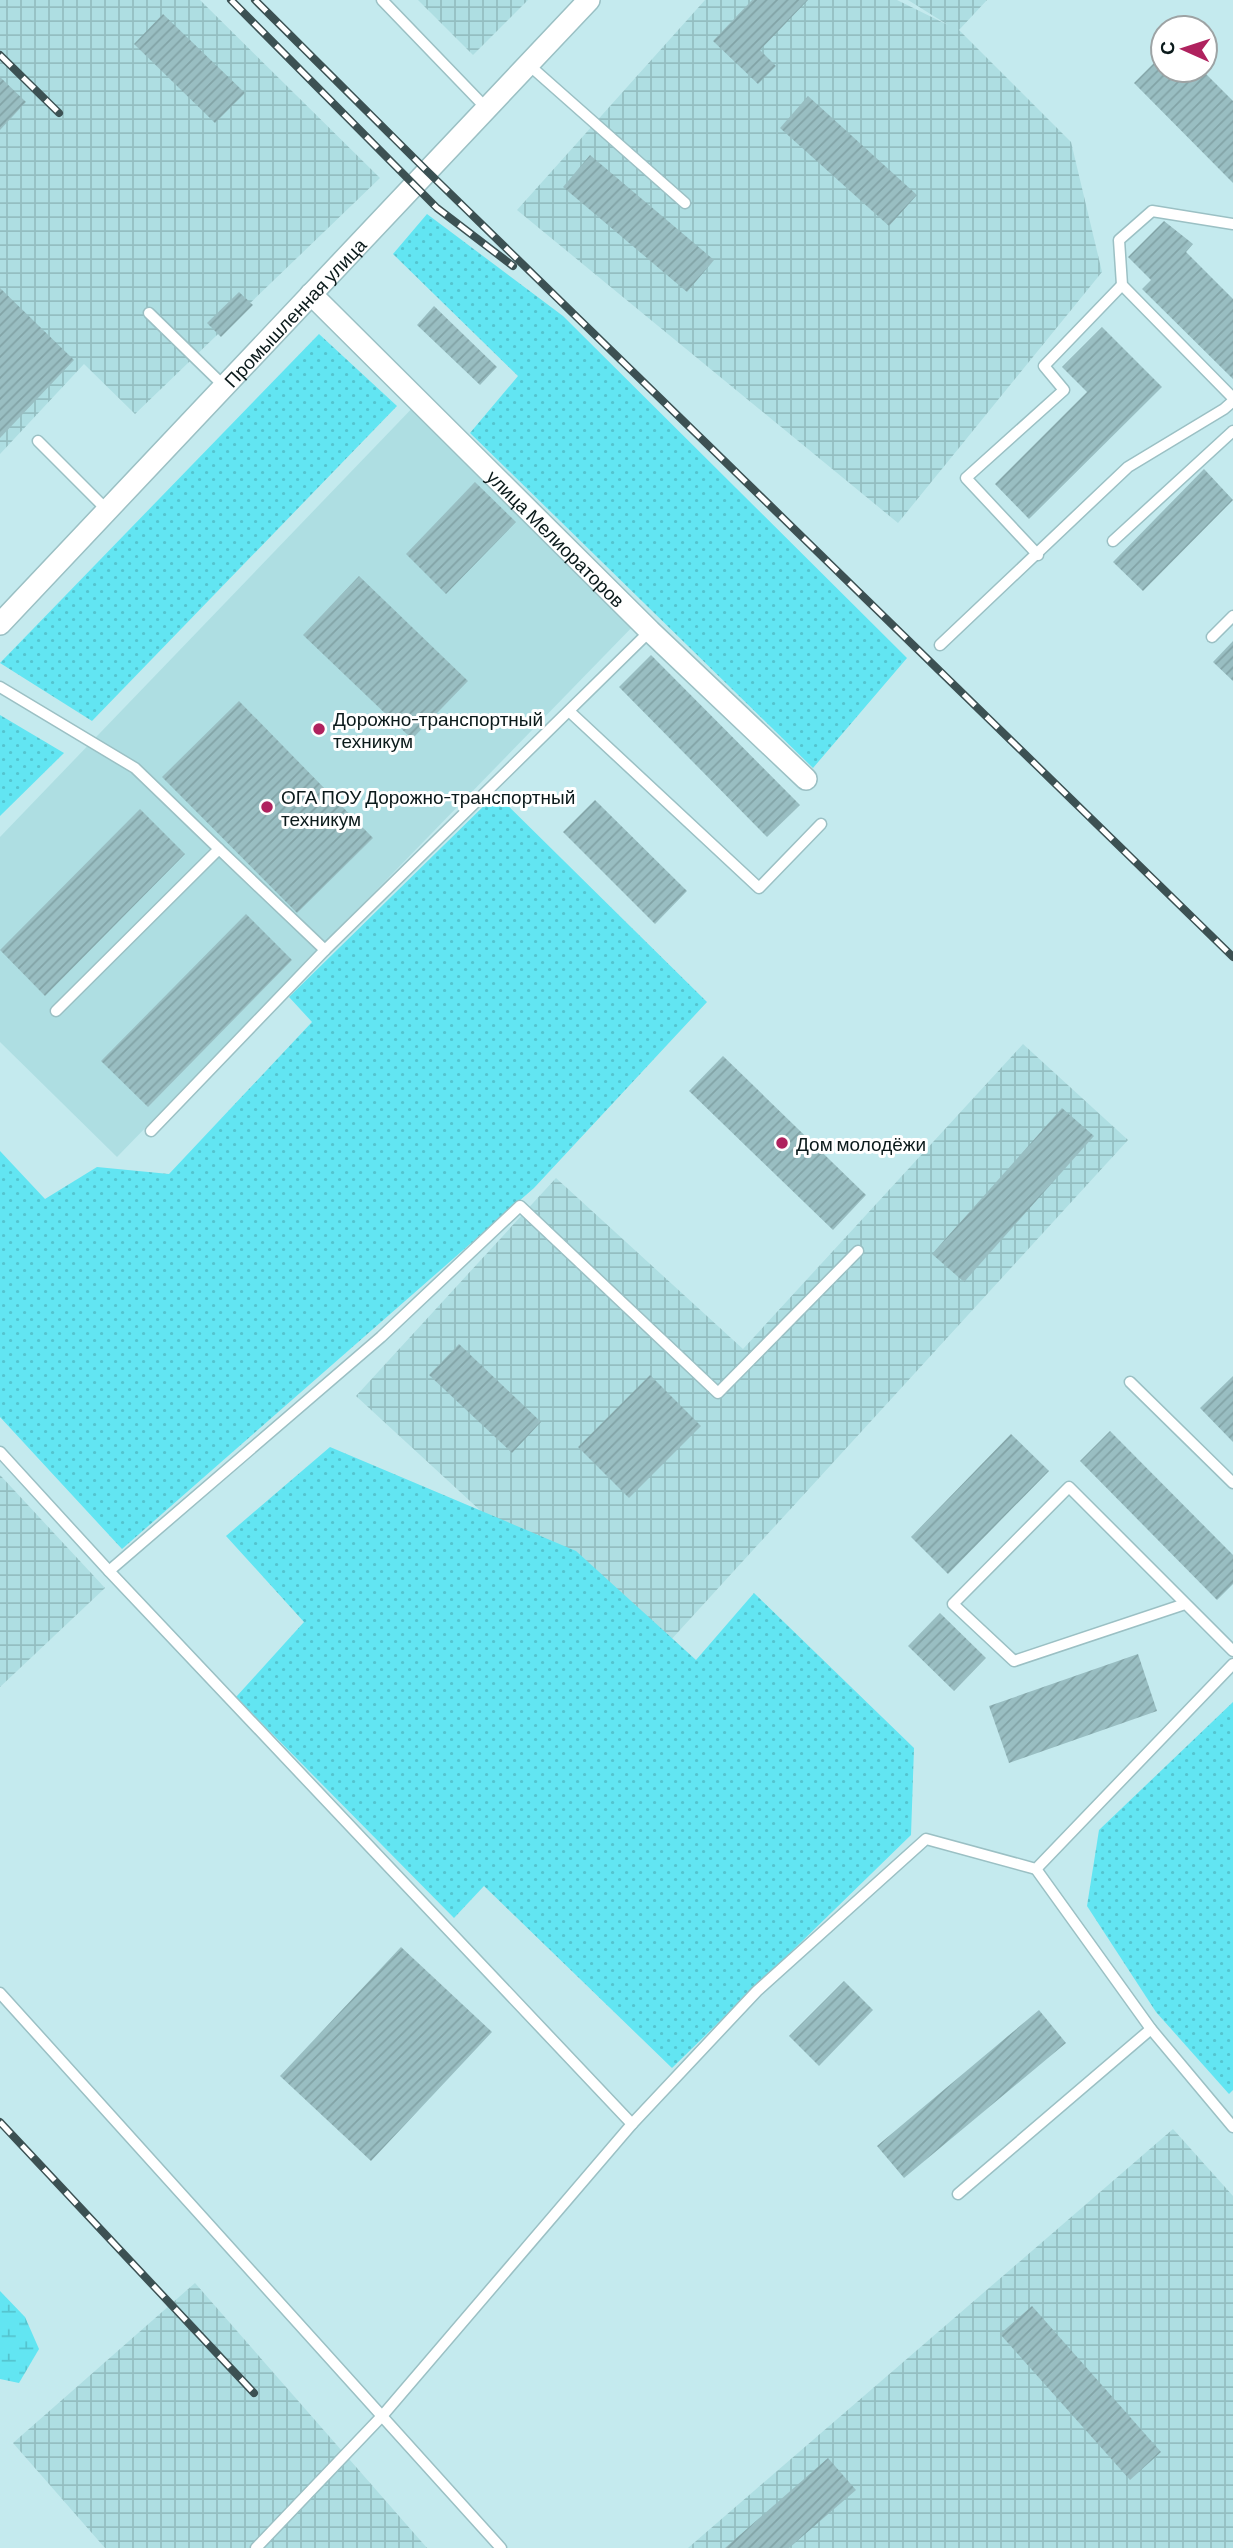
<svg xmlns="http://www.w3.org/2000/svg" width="1233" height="2548" font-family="Barlow,sans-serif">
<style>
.built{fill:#aedee2}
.industrial{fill:url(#industrial-grid)}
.grass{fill:url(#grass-dots)}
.wetland{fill:url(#wetland-marsh)}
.building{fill:url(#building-hatch)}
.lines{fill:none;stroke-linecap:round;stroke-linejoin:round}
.lane-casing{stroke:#9bc0c4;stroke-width:13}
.street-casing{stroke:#9bc0c4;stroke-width:24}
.lane{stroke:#fff;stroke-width:10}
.street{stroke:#fff;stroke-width:21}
.rail-casing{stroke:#3c5153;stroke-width:8}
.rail{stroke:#fff;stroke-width:5;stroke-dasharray:16;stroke-linecap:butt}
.poi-dot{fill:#af225e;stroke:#fff;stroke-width:2.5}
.labels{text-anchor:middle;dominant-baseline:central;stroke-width:6;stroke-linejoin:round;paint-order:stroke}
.street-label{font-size:19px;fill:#0b1a1b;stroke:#fff}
.poi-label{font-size:19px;fill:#0b1a1b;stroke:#fff;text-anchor:start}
</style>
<defs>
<pattern id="industrial-grid" width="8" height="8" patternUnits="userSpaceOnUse" patternTransform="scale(1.75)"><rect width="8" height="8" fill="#aedee2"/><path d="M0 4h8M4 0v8" fill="none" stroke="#94bec1"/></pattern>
<pattern id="grass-dots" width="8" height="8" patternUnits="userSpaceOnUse" patternTransform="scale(1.75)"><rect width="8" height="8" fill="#62e5f2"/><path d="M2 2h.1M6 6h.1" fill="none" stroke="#54c4cf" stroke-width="1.8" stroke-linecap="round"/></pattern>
<pattern id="wetland-marsh" width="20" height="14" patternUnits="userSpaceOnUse" patternTransform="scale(1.75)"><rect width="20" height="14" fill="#62e5f2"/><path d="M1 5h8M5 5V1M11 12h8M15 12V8" fill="none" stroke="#54c4cf"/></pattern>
<pattern id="building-hatch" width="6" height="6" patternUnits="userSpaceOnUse" patternTransform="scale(1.75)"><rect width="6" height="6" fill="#99bec2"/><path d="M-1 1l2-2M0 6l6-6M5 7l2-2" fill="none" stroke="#82a3a6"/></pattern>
</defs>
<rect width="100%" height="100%" fill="#c4eaee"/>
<!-- built -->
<path class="built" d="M420,400l219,220 -522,537 -117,-115v-205z"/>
<!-- industrial -->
<g class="industrial">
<path d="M0,0h200l180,178 -245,236 -51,-50 -84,90z"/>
<path d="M418,0h110l-55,55z"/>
<path d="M705,0h192l51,25 -40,-25h79l-28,30 112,112 31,130 -204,251 -381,-313z"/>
<path d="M1023,1044l105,96 -480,525 -292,-269 200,-218 187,171z"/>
<path d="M0,1475l105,113 -105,99z"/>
<path d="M1173,2129l60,67v352h-545z"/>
<path d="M195,2283l232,265h-322l-92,-105z"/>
</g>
<!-- grass -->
<g class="grass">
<path d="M427,214l136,102 344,342 -94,110 -343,-335 48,-57 -125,-122z"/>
<path d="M319,334l78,72 -305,315 -92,-58z"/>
<path d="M0,715l64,38 -64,63z"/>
<path d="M496,794l211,208 -173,186 -412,361 -122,-132v-266l45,48 52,-32 72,7 143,-152 -23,-25z"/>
<path d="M330,1447l246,104 120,109 58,-67 160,155 -3,87 -239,233 -188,-182 -30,32 -218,-221 68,-75 -78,-86z"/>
<path d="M1233,1702v388l-4,4 -73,-82 -69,-106 12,-76z"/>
</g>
<!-- wetland -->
<path class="wetland" d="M0,2291l25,26 14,32 -20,34 -19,-4z"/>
<!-- building -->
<g class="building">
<path d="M752,0h56l-48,50 16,16 -18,18 -45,-43z"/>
<path d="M163,14l82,79 -30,30 -81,-79z"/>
<path d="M1163,54v16h39l31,31v82l-99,-100z"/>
<path d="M0,77l26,25 -26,28z"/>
<path d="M808,96l109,99 -28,31 -109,-98z"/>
<path d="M590,155l124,105 -27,32 -124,-105z"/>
<path d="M1164,221l29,23 -7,8 47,47v80l-91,-90 9,-9 -23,-23z"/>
<path d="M0,288l74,72 -74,78z"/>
<path d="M239,292l14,13 -32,32 -14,-14z"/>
<path d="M434,306l63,61 -17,18 -63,-60z"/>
<path d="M1102,327l60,60 -133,132 -34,-35 92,-92 -25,-25z"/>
<path d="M1204,469l29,31 -90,91 -30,-29z"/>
<path d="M475,482l41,40 -70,72 -40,-40z"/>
<path d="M359,576l109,105 -56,58 -109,-104z"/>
<path d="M1233,641v40l-20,-19z"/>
<path d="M651,655l149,150 -33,32 -148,-150z"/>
<path d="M239,701l134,137 -76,75 -135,-136z"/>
<path d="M595,800l92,91 -32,33 -92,-92z"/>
<path d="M140,809l45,45 -140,142 -45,-46z"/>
<path d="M246,914l46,46 -144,147 -47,-46z"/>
<path d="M723,1056l143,139 -33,35 -144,-139z"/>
<path d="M1062,1108l32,28 -130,146 -32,-28z"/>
<path d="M459,1344l82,78 -29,31 -83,-78z"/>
<path d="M650,1375l51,51 -72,72 -51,-51z"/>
<path d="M1233,1376v66l-33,-34z"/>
<path d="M1110,1431l123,124v29l-16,16 -137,-139z"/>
<path d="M1011,1434l38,37 -101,103 -37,-37z"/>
<path d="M940,1613l46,45 -32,33 -46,-45z"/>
<path d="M1138,1654l19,57 -148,52 -20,-57z"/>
<path d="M401,1947l91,85 -121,129 -91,-85z"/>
<path d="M844,1981l29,29 -54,56 -30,-30z"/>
<path d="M1039,2010l27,33 -162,135 -27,-32z"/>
<path d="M1032,2306l129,146 -31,28 -130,-146z"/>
<path d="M828,2458l28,32 -67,58h-64z"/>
</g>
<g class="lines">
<!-- lane casing -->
<g class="lane-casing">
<g id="lane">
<path d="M382,0l105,109"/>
<path d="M529,65l156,138"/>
<path d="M1233,224l-81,-13 -33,29 3,45 111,113"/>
<path d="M149,313l76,74"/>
<path d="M38,441l68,68"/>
<path d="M1113,541l120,-110"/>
<path d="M1038,555l-72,-77 98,-88 -20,-24 78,-81"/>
<path d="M1212,637l21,-21"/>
<path d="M940,645l188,-178 96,-58 9,-8"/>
<path d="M0,687l135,81 84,81 -163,162"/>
<path d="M570,712l189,176 62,-64"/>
<path d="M219,849l106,101"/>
<path d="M151,1131l174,-181 325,-319"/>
<path d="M1130,1382l103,101"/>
<path d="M0,1452l109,119 523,553"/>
<path d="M109,1571l272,-234 139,-131 198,187 140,-142"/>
<path d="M1185,1604l-171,57 -61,-57 116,-117 164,164"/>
<path d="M1036,1869l115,160 82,98"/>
<path d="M0,1993l501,555"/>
<path d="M958,2194l193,-165"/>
<path d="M256,2548l127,-133 249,-291 125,-133 169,-152 110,30 197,-205"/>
</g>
</g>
<!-- street casing -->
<g class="street-casing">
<g id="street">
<path id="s1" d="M311,294l339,337 156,148"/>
<path id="s2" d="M0,624l589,-624"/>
</g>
</g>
<!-- lane -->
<use href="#lane" class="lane"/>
<!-- street -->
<use href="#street" class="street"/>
<!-- rail casing -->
<g class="rail-casing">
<g id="rail">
<path d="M231,0l206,208 76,58"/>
<path d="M255,0l172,171 806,786"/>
<path d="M0,55l59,58"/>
<path d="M0,2122l254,271"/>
</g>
</g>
<!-- rail -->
<use href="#rail" class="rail"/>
</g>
<!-- markers -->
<g class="poi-dot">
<circle cx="319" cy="729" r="7"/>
<circle cx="267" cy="807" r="7"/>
<circle cx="782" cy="1143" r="7"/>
</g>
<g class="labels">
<!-- street labels -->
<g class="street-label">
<text stroke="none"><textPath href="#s2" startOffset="429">Промышленная улица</textPath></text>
<text stroke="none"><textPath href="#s1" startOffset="346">улица Мелиораторов</textPath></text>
</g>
<!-- poi labels -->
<g class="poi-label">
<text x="333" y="718">Дорожно-транспортный<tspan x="333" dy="22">техникум</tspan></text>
<text x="281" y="796">ОГА ПОУ Дорожно-транспортный<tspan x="281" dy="22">техникум</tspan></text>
<text x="796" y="1143">Дом молодёжи</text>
</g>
</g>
<!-- north arrow -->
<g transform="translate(1184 49) rotate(273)"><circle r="33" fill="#ffffff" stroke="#9da3a4" stroke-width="2"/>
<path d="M0-5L12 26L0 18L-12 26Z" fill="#af225e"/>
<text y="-10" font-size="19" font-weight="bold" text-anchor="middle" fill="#0b1a1b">С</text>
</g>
</svg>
